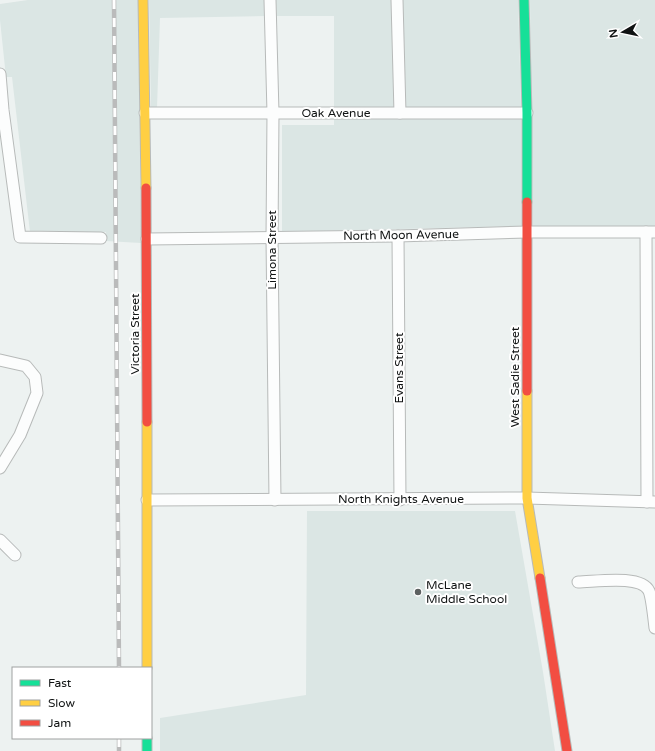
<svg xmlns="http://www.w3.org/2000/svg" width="655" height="751" font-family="'Varela Round',sans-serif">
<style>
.built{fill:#dbe6e4}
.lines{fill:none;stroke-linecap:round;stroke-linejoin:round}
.street-casing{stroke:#b7bab9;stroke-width:13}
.fast-casing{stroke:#b7bab9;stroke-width:11}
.slow-casing{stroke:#b7bab9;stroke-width:11}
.jam-casing{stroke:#b7bab9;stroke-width:11}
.street{stroke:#fcfdfd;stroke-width:11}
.fast{stroke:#16e098;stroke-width:9}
.slow{stroke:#ffcf43;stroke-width:9}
.jam{stroke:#f24e42;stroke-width:9}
.rail-casing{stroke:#babbbb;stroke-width:4.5}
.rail{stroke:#fff;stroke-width:3;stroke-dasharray:9;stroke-linecap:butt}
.poi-dot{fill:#5d6161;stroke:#fff;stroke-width:1.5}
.labels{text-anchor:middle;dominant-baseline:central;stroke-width:4;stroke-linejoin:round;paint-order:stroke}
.street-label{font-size:12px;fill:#101313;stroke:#fff}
.poi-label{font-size:12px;fill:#101313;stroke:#fff;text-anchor:start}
</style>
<rect width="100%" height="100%" fill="#edf2f1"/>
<!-- built -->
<g class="built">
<path d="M28,0h110l3,243 -35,-2v-9h-76l-18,-155h-6l-6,-57v-16z"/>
<path d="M149,0h115l1,16 -105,2 -3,90h-6z"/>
<path d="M276,0h116l2,108h-60v-92h-57z"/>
<path d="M403,0h115l3,107 -115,1z"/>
<path d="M530,0h125v227l-122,-1z"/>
<path d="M334,118h187v108l-239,6v-107h52z"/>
<path d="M307,511h208l28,161 12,79h-395v-33l146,-23z"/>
</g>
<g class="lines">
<!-- street casing -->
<g class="street-casing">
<g id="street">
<path d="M270,0l3,113 -1,125 3,262"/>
<path d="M397,0l3,113"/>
<path d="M0,74l3,36 17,127 81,1"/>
<path d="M145,113h382"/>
<path d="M646,232l1,270"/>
<path d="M398,236l2,264"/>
<path d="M147,239l251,-3 129,-4h128"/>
<path d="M0,360l26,6 9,11 2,16 -17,42 -20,33"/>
<path d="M147,500l380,-2 128,4"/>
<path d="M0,540l15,15"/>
<path d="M578,582c16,0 63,-8 71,9 3,7 5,29 6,37"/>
</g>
</g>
<!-- fast casing -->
<g class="fast-casing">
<g id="fast">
<path d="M524,0l3,113v89"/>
<path d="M147,738v13"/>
</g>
</g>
<!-- slow casing -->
<g class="slow-casing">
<g id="slow">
<path d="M143,0l3,188"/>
<path d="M527,391v107l13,80"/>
<path d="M147,422v246"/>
</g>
</g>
<!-- jam casing -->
<g class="jam-casing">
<g id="jam">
<path d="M146,188l1,234"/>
<path d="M527,202v189"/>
<path d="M540,578l27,173"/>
</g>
</g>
<!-- street -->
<use href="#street" class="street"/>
<!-- fast -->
<use href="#fast" class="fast"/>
<!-- slow -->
<use href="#slow" class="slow"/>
<!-- jam -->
<use href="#jam" class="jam"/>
<!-- rail casing -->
<g class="rail-casing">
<g id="rail">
<path d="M114,0l5,668"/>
<path d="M119,738v13"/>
</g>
</g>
<!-- rail -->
<use href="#rail" class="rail"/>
</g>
<!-- markers -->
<circle class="poi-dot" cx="418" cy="592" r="4"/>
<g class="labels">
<!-- street labels -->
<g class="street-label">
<text x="336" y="113">Oak Avenue</text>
<text transform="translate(401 235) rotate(-1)">North Moon Avenue</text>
<text transform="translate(272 250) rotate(-90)">Limona Street</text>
<text transform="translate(135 334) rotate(-90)">Victoria Street</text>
<text transform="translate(399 368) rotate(-90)">Evans Street</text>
<text transform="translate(515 377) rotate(-90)">West Sadie Street</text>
<text x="401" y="499">North Knights Avenue</text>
</g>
<!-- poi labels -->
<g class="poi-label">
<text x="426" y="585">McLane<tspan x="426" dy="14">Middle School</tspan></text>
</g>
</g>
<!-- legend -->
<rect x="12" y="667" width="140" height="72" fill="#ffffff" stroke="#9fa1a1"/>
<rect x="20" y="680" width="20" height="6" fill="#16e098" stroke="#9fa1a1"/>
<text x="48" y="687" font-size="12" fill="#101313">Fast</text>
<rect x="20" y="700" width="20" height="6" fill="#ffcf43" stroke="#9fa1a1"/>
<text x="48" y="707" font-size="12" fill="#101313">Slow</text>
<rect x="20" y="720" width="20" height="6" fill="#f24e42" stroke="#9fa1a1"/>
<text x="48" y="727" font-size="12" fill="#101313">Jam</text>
<!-- north arrow -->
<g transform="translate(623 32) rotate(261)" stroke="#ffffff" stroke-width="3" paint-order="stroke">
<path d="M0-3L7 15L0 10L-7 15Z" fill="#101313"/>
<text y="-6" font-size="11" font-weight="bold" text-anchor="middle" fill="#101313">N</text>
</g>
</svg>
